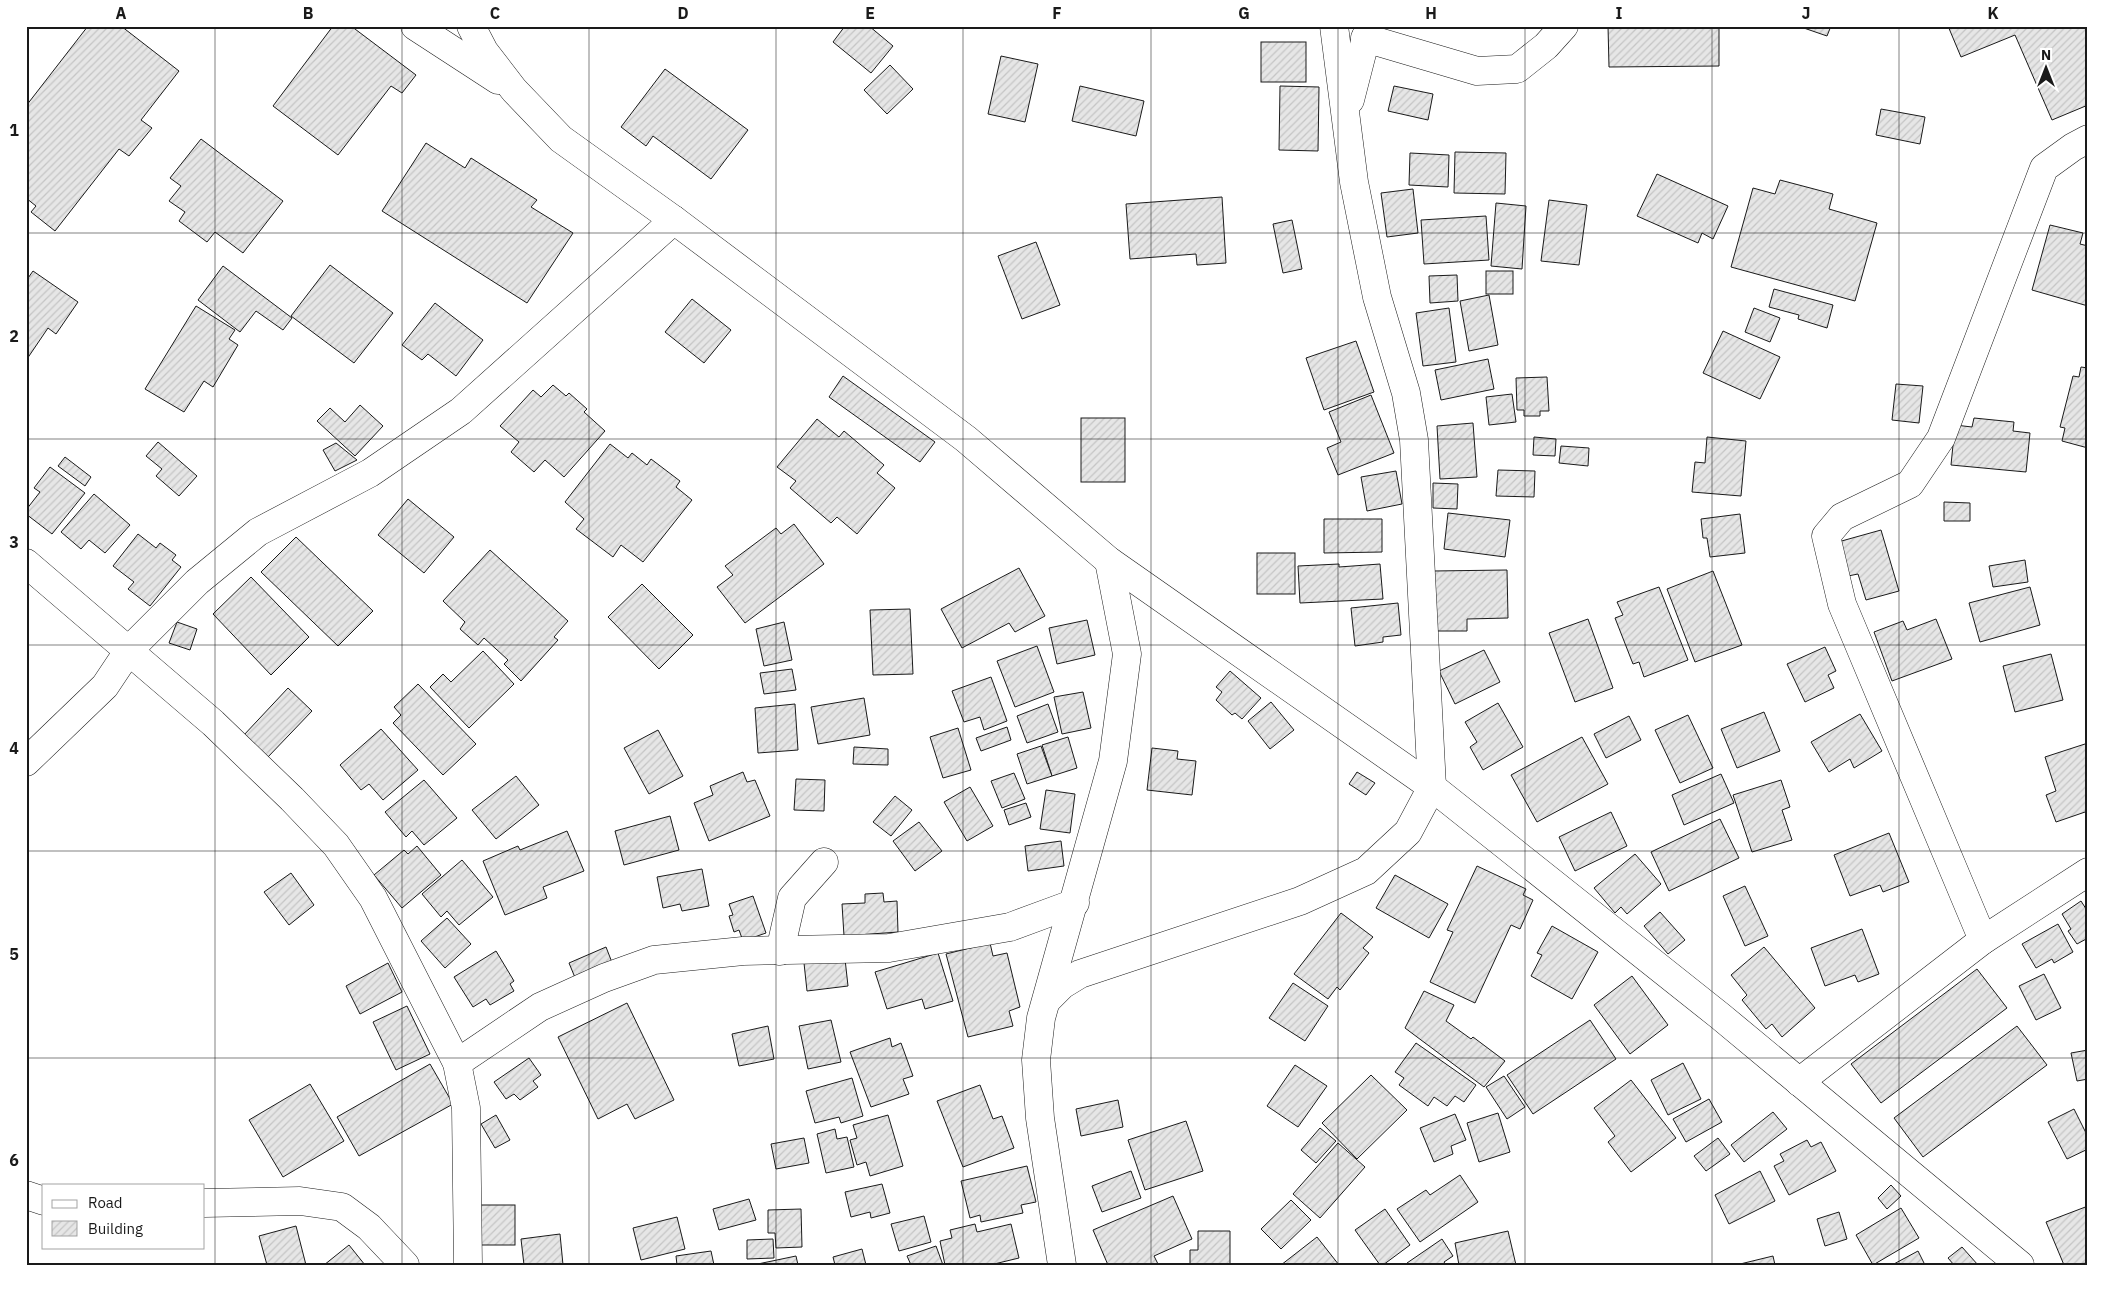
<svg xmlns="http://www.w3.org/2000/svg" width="2114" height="1291" font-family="'IBM Plex Sans',sans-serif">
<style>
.building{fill:url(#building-hatch);stroke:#1a1a1a}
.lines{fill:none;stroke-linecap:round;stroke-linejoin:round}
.minor-casing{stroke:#1a1a1a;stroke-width:29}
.minor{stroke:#fff;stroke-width:28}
.grid{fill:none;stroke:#1a1a1a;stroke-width:1;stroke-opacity:0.55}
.neatline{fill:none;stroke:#1a1a1a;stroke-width:2}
.grid-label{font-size:16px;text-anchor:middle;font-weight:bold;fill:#1a1a1a}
</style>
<defs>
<pattern id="building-hatch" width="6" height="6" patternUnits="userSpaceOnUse" patternTransform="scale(1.25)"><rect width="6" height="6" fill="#e6e6e6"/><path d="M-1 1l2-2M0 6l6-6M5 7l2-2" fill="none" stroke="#c5c5c5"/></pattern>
</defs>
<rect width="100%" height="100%" fill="#fff"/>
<!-- building -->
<g class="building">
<path d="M88,26h33l58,45 -38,49 11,8 -23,28 -10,-7 -64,82 -24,-19 5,-6 -10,-8v-92z"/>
<path d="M333,26h18l65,49 -14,18 -11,-7 -53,69 -65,-49z"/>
<path d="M845,26h24l24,20 -22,27 -38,-31z"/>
<path d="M1608,26h111v40l-110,1z"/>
<path d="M1798,26h33l-4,10z"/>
<path d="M1948,26h140v79l-36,15 -37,-85 -54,22z"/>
<rect x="1261" y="42" width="45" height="40"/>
<path d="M1001,56l37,8 -13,58 -37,-8z"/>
<path d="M890,65l23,24 -26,25 -23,-24z"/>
<path d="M665,69l83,61 -37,49 -58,-43 -7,10 -25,-19z"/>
<path d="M1080,86l64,15 -8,35 -64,-15z"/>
<path d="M1280,86l39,1 -1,64 -39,-1z"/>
<path d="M1394,86l39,8 -5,26 -40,-9z"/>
<path d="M1881,109l44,8 -5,27 -44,-9z"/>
<path d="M201,139l82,62 -40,52 -28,-21 -8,10 -28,-21 6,-9 -16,-11 12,-15 -11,-8z"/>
<path d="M426,143l39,25 6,-10 66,42 -6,7 42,26 -46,70 -145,-92z"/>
<path d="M1455,152l51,1 -1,41 -51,-1z"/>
<path d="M1410,153l39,2 -1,32 -39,-2z"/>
<path d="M1657,174l71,32 -15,33 -11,-6 -4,10 -61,-27z"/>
<path d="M1780,180l53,14 -4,15 48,14 -22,78 -124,-34 22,-79 22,6z"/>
<path d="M1413,189l5,44 -31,4 -6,-44z"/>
<path d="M1222,197l4,66 -29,2 -1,-11 -66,5 -4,-55z"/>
<path d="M1549,200l38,5 -8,60 -38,-4z"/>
<path d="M1496,203l30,3 -4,63 -31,-3z"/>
<path d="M1486,216l3,44 -65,4 -3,-44z"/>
<path d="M1292,220l10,49 -19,4 -10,-49z"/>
<path d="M2050,225l33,8 -3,11 8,2v60l-56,-16z"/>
<path d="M1036,242l24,63 -38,14 -24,-63z"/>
<path d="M330,265l63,48 -39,50 -63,-47z"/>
<path d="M223,266l69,52 -9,12 -27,-19 -16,21 -42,-32z"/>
<path d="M33,271l45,31 -22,32 -8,-6 -21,31 -1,-78z"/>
<rect x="1486" y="271" width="27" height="23"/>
<path d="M1457,275l1,26 -28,2 -1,-27z"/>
<path d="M1774,289l59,16 -6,23 -29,-9 1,-4 -30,-8z"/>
<path d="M1489,295l9,50 -29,6 -9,-50z"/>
<path d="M692,299l39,31 -27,33 -39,-31z"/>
<path d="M435,303l48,37 -27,36 -28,-22 -6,6 -20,-15z"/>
<path d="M196,306l39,24 -6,9 9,6 -25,42 -9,-6 -20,31 -39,-23z"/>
<path d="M1449,308l7,54 -33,4 -7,-53z"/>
<path d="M1754,308l26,10 -10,24 -25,-10z"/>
<path d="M1723,331l57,26 -20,42 -57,-26z"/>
<path d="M1356,341l18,51 -50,18 -18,-52z"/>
<path d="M1488,359l6,30 -53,11 -6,-30z"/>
<path d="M2081,367l7,1v80l-26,-7 3,-13 -5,-1 13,-51 6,1z"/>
<path d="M843,376l92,66 -15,20 -91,-65z"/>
<path d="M1547,377l2,34h-9v5h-16v-6h-7l-1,-32z"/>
<path d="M1896,384l27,2 -4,37 -27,-3z"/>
<path d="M553,385l13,11 3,-3 18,16 -3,3 21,19 -41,46 -19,-17 -11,12 -23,-20 8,-10 -19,-16 33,-36 8,7z"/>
<path d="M1512,394l4,28 -27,3 -3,-28z"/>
<path d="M1371,395l23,58 -56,22 -11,-27 14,-6 -12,-30z"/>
<path d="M360,405l23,21 -28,30 -38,-35 13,-13 15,14z"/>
<rect x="1081" y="418" width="44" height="64"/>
<path d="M1974,418l40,4 -1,9 17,2 -4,39 -75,-7 4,-40 17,2z"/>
<path d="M817,419l22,18 5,-6 40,34 -7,8 18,15 -38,46 -20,-17 -6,6 -41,-35 6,-7 -19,-14z"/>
<path d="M1473,423l4,54 -37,2 -3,-53z"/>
<path d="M1534,437l22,2 -1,17 -22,-1z"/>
<path d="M1707,437l39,4 -5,55 -49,-4 3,-30 10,1z"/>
<path d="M158,442l39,34 -18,20 -23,-20 6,-7 -16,-13z"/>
<path d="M336,443l21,17 -22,11 -12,-21z"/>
<path d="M610,444l18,14 4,-5 15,12 4,-6 29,22 -4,6 16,13 -49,62 -22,-17 -8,12 -37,-28 8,-10 -19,-17z"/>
<path d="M1561,446l28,2 -1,18 -29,-3z"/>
<path d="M65,457l26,20 -6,9 -27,-20z"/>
<path d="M50,467l35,26 -33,41 -26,-20v-4l14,-18 -6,-4z"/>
<path d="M1498,470l37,1 -1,26 -38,-1z"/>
<path d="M1396,471l6,33 -35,7 -6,-34z"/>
<path d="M1433,483l25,1 -1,25 -24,-1z"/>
<path d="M94,494l36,31 -25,28 -16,-13 -8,9 -20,-17z"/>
<path d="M408,499l46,38 -30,36 -46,-38z"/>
<path d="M1944,502l26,1v18h-26z"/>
<path d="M1448,513l62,7 -5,37 -61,-8z"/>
<path d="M1740,514l5,39 -35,4 -3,-19h-4l-2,-19z"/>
<path d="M1324,519h58v33l-58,1z"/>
<path d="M794,524l30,40 -79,59 -28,-36 16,-12 -8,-9 51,-38 5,6z"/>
<path d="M1881,530l18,61 -33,9 -8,-26 -10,2 -10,-34z"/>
<path d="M138,534l18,14 4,-5 16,12 -4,5 9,7 -31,39 -22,-17 6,-7 -21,-16z"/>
<path d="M296,537l77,74 -35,35 -77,-74z"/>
<path d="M490,550l78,71 -14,16 4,3 -37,41 -17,-17 4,-4 -24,-22 -6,7 -18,-16 5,-7 -22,-21z"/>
<rect x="1257" y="553" width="38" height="41"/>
<path d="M2025,560l3,22 -35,5 -4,-21z"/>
<path d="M1339,564v3l41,-3 3,35 -83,4 -2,-37z"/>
<path d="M1019,568l26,48 -30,16 -6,-9 -47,25 -21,-39z"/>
<path d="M1507,570l1,48 -41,1v12h-32l-2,-60z"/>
<path d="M1713,571l29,74 -47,17 -28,-73z"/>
<path d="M251,577l58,60 -38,38 -58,-61z"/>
<path d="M642,584l51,51 -34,34 -51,-52z"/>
<path d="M1659,587l29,73 -44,17 -5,-15 -6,2 -18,-46 8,-3 -6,-13z"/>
<path d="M2030,587l10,38 -60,17 -11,-39z"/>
<path d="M1398,603l3,32 -18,2v5l-28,4 -4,-38z"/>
<path d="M910,609l3,65 -40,1 -3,-65z"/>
<path d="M1588,619l25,69 -38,14 -26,-69z"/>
<path d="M1936,619l16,40 -60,22 -18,-49 29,-11 4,9z"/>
<path d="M1087,620l8,35 -38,9 -8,-36z"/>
<path d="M177,622l20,7 -7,21 -21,-7z"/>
<path d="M784,622l8,38 -28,6 -8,-37z"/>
<path d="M1037,646l17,46 -39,15 -18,-46z"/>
<path d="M1825,647l11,24 -8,4 6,13 -29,14 -18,-38z"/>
<path d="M1484,650l16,32 -45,22 -16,-33z"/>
<path d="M483,651l31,33 -45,44 -39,-41 13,-13 8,8z"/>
<path d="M2051,654l12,46 -48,12 -12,-46z"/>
<path d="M792,669l4,21 -32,4 -4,-21z"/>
<path d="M1230,671l31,27 -19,21 -7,-6 -3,2 -16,-15 6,-8 -6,-5z"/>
<path d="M991,677l16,44 -23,9 -4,-13 -16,5 -12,-31z"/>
<path d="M418,684l58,60 -33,31 -50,-52 8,-8 -7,-8z"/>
<path d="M288,688l24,23 -45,47 -24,-22z"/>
<path d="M1083,692l8,36 -29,6 -8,-37z"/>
<path d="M864,698l6,37 -52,9 -7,-37z"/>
<path d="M1271,702l23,28 -24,19 -22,-28z"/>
<path d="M1498,703l25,44 -40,23 -13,-23 7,-5 -12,-20z"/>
<path d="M795,704l3,46 -40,3 -3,-45z"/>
<path d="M1048,704l10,28 -31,11 -10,-27z"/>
<path d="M1764,712l16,39 -43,17 -16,-39z"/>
<path d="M1860,714l22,37 -28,17 -4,-9 -21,13 -18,-30z"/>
<path d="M1688,715l25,53 -33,15 -25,-53z"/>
<path d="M1629,716l12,24 -35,18 -12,-24z"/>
<path d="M1007,727l4,13 -30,11 -5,-13z"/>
<path d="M958,728l13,42 -28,8 -13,-41z"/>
<path d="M381,729l37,41 -35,30 -14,-16 -8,6 -21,-25z"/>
<path d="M658,730l25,46 -34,18 -25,-46z"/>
<path d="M1068,737l9,31 -25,8 -10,-31z"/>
<path d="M1582,737l26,47 -71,38 -26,-47z"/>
<path d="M2088,743v68l-32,11 -10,-27 10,-4 -11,-34z"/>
<path d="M1041,746l11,30 -25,8 -10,-30z"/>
<path d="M854,747l34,2v16l-35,-1z"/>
<path d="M1152,748l26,3 -1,8 19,2 -4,34 -45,-5z"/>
<path d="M743,772l4,10 8,-2 15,36 -61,25 -15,-38 19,-8 -3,-9z"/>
<path d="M1357,772l18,11 -9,12 -17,-11z"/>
<path d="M1014,773l11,26 -23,9 -11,-27z"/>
<path d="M1721,774l13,29 -50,22 -12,-30z"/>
<path d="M516,776l23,29 -43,34 -24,-29z"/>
<path d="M796,779l29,1 -1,31 -30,-1z"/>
<path d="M424,780l33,38 -33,27 -12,-14 -6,6 -21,-25z"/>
<path d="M1781,780l9,27 -8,3 10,30 -40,12 -19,-57z"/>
<path d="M970,787l23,39 -26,15 -23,-39z"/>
<path d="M1046,790l29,4 -5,39 -30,-4z"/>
<path d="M895,796l17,14 -21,26 -18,-14z"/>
<path d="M1026,803l5,14 -22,8 -5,-15z"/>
<path d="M1611,812l16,34 -52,25 -16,-34z"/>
<path d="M670,816l9,34 -55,15 -9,-34z"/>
<path d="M1720,819l19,39 -70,33 -18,-39z"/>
<path d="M919,822l23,29 -27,20 -22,-30z"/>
<path d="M567,831l17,40 -41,16 4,11 -42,17 -22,-54 35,-15 2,4z"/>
<path d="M1889,833l20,49 -26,10 -3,-7 -30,11 -16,-41z"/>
<path d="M1061,841l3,25 -36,5 -3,-25z"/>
<path d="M417,846l24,29 -39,33 -28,-33 30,-25 4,4z"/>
<path d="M1635,854l26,30 -34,30 -6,-7 -6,6 -21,-25z"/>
<path d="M462,860l31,37 -34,28 -12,-14 -6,6 -19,-23z"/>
<path d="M1477,866l49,23 -3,6 10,5 -13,29 -9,-4 -36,78 -45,-21 23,-50 -6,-2z"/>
<path d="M702,869l7,37 -27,5 -2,-7 -17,4 -6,-31z"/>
<path d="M291,873l23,32 -25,20 -25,-33z"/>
<path d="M1395,875l53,29 -19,34 -53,-30z"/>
<path d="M1745,886l23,50 -23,10 -22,-50z"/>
<path d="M883,893l1,9 13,-1 1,31 -54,4 -2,-32 23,-1v-9z"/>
<path d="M753,896l13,37 -23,8 -4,-11 -5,2 -5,-16 4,-1 -4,-11z"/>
<path d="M2081,901l7,11v26l-11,6 -9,-13 3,-2 -9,-15z"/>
<path d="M1660,912l25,28 -17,14 -24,-28z"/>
<path d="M1341,913l32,24 -10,11 6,5 -29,37 -3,-3 -9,12 -34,-25z"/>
<path d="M447,918l24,26 -26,24 -24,-27z"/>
<path d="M2058,924l15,28 -19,11 -2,-4 -16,9 -14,-24z"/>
<path d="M1552,926l46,26 -26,47 -41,-23 11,-21 -5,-2z"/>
<path d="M1862,929l17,45 -21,8 -3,-7 -30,11 -14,-38z"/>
<path d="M990,943l3,13 14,-3 13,54 -11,4 4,15 -45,11 -22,-83z"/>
<path d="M606,947l7,18 -37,15 -7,-17z"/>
<path d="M1764,947l51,61 -33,29 -10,-13 -6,5 -24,-29 5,-5 -16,-20z"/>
<path d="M496,951l18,30 -4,3 4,7 -24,14 -4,-6 -13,8 -19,-30z"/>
<path d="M938,953l15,48 -28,8 -3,-10 -35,10 -12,-37z"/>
<path d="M845,959l3,27 -41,5 -3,-28z"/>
<path d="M388,963l14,29 -42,22 -14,-28z"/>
<path d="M1977,969l30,39 -126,95 -30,-39z"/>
<path d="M2044,974l17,34 -25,12 -17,-34z"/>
<path d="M1632,976l36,49 -38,29 -36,-49z"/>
<path d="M1293,983l35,23 -23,35 -36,-23z"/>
<path d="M1424,991l30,14 -8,16 25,18 2,-2 32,24 -21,26 -79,-59z"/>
<path d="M627,1003l47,97 -39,19 -8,-15 -29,15 -40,-82z"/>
<path d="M407,1006l23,48 -34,16 -23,-48z"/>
<path d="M831,1020l10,42 -33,7 -9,-43z"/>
<path d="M1590,1020l26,39 -83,55 -26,-39z"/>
<path d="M768,1026l6,33 -35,7 -7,-32z"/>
<path d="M2017,1026l30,39 -124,92 -29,-39z"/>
<path d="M890,1038l2,9 9,-4 12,33 -10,3 6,15 -38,13 -21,-55z"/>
<path d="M1416,1043l60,42 -12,17 -9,-6 -8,10 -13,-9 -6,9 -29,-21 5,-7 -9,-6z"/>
<path d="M2088,1050v29l-11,2 -6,-28z"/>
<path d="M529,1058l12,17 -8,6 5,6 -18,13 -6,-6 -8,5 -12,-17z"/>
<path d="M1683,1063l18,36 -33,16 -17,-35z"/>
<path d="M430,1064l23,40 -94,52 -22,-39z"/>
<path d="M1295,1065l32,21 -29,41 -31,-21z"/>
<path d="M1371,1075l36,35 -50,49 -35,-36z"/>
<path d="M1504,1076l21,31 -18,12 -21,-32z"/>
<path d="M852,1078l11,38 -22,7 -2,-6 -24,6 -9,-32z"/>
<path d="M1631,1080l45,58 -45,34 -23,-30 7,-6 -21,-28z"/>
<path d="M310,1084l34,57 -61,36 -34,-57z"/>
<path d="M980,1085l13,34 9,-3 12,32 -51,19 -26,-66z"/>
<path d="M1709,1099l13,23 -36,20 -13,-23z"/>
<path d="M1118,1100l5,27 -42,9 -5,-27z"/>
<path d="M2074,1109l14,28v12l-21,10 -19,-37z"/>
<path d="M1773,1112l14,17 -43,33 -13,-17z"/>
<path d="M1498,1113l12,39 -31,10 -12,-39z"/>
<path d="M1455,1114l11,26 -15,6 2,8 -19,8 -14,-34z"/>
<path d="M496,1115l14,25 -15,8 -14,-24z"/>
<path d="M888,1115l15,51 -33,10 -4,-14 -9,3 -7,-25 7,-2 -4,-13z"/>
<path d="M1186,1121l17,50 -58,19 -17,-50z"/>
<path d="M1320,1128l16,13 -20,22 -15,-13z"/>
<path d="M835,1129l2,10 10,-2 7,30 -28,6 -9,-39z"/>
<path d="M804,1138l5,25 -33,6 -5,-25z"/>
<path d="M1718,1138l12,16 -24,17 -12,-15z"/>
<path d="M1807,1140l4,7 10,-5 15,29 -47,24 -15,-29 10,-5 -4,-7z"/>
<path d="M1338,1143l27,24 -45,51 -27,-24z"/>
<path d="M1027,1166l9,36 -15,3 2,8 -42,9 -1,-7 -10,3 -9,-37z"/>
<path d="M1131,1171l10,27 -39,14 -10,-26z"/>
<path d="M1760,1171l15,30 -46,23 -14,-29z"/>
<path d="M1460,1175l18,27 -58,40 -23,-33 29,-19 4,5z"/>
<path d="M882,1184l8,29 -19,5 -1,-6 -19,5 -6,-25z"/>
<path d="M1891,1185l10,11 -14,13 -9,-11z"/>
<path d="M1173,1196l19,43 -38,17 4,8 -3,1h-47l-15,-35z"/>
<path d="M749,1199l7,21 -37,10 -6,-21z"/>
<path d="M1291,1200l20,20 -30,29 -20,-20z"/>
<rect x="480" y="1205" width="35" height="40"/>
<path d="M2088,1206v57l-24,2 -18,-43z"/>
<path d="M1901,1208l18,30 -46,27 -17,-30z"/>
<path d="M801,1209l1,38 -26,1 -1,-15h-7v-23z"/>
<path d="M1385,1209l25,36 -27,20h-3l-25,-35z"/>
<path d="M1839,1212l8,27 -22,7 -8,-27z"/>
<path d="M924,1216l7,26 -32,9 -8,-27z"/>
<path d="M677,1217l8,32 -44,11 -8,-32z"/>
<path d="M975,1224l2,8 34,-8 8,34 -29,7h-45l-5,-24 12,-3 -2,-8z"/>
<path d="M296,1226l10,39h-39l-8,-29z"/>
<path d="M1198,1231h32v34h-40v-15h8z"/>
<path d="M1508,1231l8,34h-57l-4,-22z"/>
<path d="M560,1234l3,31h-39l-3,-26z"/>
<path d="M1317,1237l22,28h-58z"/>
<path d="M773,1239l1,19 -27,1v-19z"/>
<path d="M1442,1239l11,17 -9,6 2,3h-38l-1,-2z"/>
<path d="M349,1245l16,20h-41z"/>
<path d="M936,1246l7,19h-32l-4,-9z"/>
<path d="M1962,1247l16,18h-24l-6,-7z"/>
<path d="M862,1249l4,16h-31l-2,-8z"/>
<path d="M711,1251l3,14h-37l-1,-9z"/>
<path d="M1918,1251l7,14h-33z"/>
<path d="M796,1256l2,9h-45z"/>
<path d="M1773,1256l2,9h-39z"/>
</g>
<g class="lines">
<!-- minor casing -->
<g class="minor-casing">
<g id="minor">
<path d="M415,26l83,54"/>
<path d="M471,26l13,25 30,39 47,49 113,81 292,219 143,122 323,226 288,229 300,249"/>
<path d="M1365,38l112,33 40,-2 29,-23 18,-20"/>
<path d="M1350,100l19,-74"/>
<path d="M26,563l187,160 79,76 44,46 37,53 84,165 9,45 2,157"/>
<path d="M26,762l79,-76 24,-36 68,-68 61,-50 112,-59 91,-62 213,-191"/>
<path d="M1983,940l-141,-336 -16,-68 16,-19 68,-33 31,-46 103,-270 29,-21 15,-8"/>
<path d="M780,951l12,-53 32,-36"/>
<path d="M1048,999l14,-14 18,-11 220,-73 66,-30 42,-39 24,-45 -18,-347 -8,-47 -29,-96 -23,-115 -20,-156"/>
<path d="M457,1063l83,-56 64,-29 50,-18 89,-9 146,-3 121,-21 65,-24"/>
<path d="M1799,1082l184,-142 105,-68"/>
<path d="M26,1195l18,6"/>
<path d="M204,1203l96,-2 42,6 27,20 36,38"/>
<path d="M1062,1265l-22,-147 -4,-58 5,-42 72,-257 14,-107 -18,-93"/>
</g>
</g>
<!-- minor -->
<use href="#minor" class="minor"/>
</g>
<!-- grid -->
<path class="grid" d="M215,26v1239M402,26v1239M589,26v1239M776,26v1239M963,26v1239M1151,26v1239M1338,26v1239M1525,26v1239M1712,26v1239M1899,26v1239M26,233h2062M26,439h2062M26,645h2062M26,851h2062M26,1058h2062"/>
<!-- border -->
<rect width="2114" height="1291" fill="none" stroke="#ffffff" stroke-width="55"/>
<!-- legend -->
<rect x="42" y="1184" width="162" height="65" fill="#ffffff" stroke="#a3a3a3"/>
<rect x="52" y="1200" width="25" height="8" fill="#ffffff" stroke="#a3a3a3"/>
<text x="88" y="1208" font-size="15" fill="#1a1a1a">Road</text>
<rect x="52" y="1221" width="25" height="15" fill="url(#building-hatch)" stroke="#a3a3a3"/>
<text x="88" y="1234" font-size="15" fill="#1a1a1a">Building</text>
<!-- north arrow -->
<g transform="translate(2046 68)" stroke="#ffffff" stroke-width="4" paint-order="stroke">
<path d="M0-4L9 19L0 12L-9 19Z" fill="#1a1a1a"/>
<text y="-8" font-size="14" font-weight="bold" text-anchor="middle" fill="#1a1a1a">N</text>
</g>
<rect x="28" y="28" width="2058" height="1236" class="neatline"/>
<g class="grid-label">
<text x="121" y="19">A</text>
<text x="308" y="19">B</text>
<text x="495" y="19">C</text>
<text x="683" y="19">D</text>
<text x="870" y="19">E</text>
<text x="1057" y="19">F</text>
<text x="1244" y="19">G</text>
<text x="1431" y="19">H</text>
<text x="1619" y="19">I</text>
<text x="1806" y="19">J</text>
<text x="1993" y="19">K</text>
<text x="14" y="136">1</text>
<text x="14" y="342">2</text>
<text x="14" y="548">3</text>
<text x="14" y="754">4</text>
<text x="14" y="960">5</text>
<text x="14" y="1166">6</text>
</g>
</svg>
